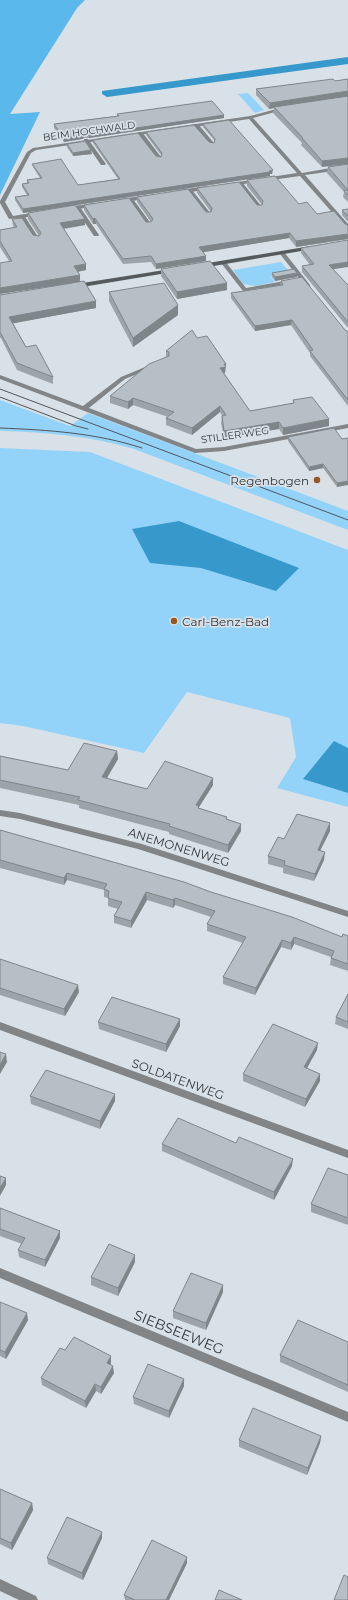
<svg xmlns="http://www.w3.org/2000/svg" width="348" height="1600" font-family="Montserrat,sans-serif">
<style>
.green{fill:#94d3f9}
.forest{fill:#5ab8ed}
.water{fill:#3698cb}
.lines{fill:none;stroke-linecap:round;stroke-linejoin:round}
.lane{fill:#818587;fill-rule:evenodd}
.street{fill:#818587;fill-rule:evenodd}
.secondary{fill:#555a5d;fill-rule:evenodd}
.tram{stroke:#515558;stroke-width:1}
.wall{fill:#9da4a9}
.shaded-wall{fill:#7f868a}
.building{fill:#b6bfc5;stroke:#7f868a}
.poi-dot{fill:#985722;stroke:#d8e1e7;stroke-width:1.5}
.labels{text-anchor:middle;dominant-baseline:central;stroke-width:3.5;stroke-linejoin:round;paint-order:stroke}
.far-street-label{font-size:10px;fill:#323538;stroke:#d8e1e7}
.poi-label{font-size:12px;fill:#323538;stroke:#d8e1e7;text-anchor:end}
.street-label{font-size:12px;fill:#323538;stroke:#d8e1e7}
.near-street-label{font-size:14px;fill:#323538;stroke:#d8e1e7}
</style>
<rect width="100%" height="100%" fill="#d8e1e7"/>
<!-- green -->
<g class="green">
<path d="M248,93l16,17 -9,3 -17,-19z"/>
<path d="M281,262l13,15 -10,-3 -13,3 4,5 -20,4 -12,-2 -10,-14z"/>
<path d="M0,400l70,26 18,-13 260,98v19l-214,-81c-45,-13 -88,-17 -134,-18z"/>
<path d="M0,448l90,4 258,98v257l-71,-19 19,-31 -6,-39 -103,-26 -43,61 -121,-27 -23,-3z"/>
</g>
<!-- forest -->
<path class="forest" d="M0,0h85l-8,8 -67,106 30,-2 -40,83z"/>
<!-- water -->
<g class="water">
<path d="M348,57v7l-241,33 -5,-3v-3z"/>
<path d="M179,521l120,47 -23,23 -75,-23 -51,-5 -18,-34z"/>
<path d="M334,741l14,7v45l-45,-14z"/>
</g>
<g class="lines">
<!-- lane -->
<g class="lane">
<path d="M194,124h4l16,19v2h-4l-16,-19z"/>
<path d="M138,132h4l19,25v2h-4l-19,-25z"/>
<path d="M84,139h4l18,25 -1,1h-4l-17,-25z"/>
<path d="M238,182h4l20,25v2h-4l-20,-25z"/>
<path d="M188,190h4l19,24v2h-4l-19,-24z"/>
<path d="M129,199h4l19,26 -1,1h-4l-19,-26z"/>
<path d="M76,207h4l19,28 -1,1h-4l-19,-28z"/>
<path d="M20,215h4l16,25 -1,1h-4l-16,-25z"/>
<path d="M221,261h4l21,27 44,-8 3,2 -3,2 -47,7 -22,-28z"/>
</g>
<!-- street -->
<g class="street">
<path d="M284,107l2,1v1l-33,9 49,55 46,-8v4l-43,6 43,49v5l-2,-1 -46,-52 -71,10v-2l2,-1 66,-10 -48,-54 -213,31 -5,3 -26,49 8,14 24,-4 3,2 -3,2 -28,3 -9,-16v-2l27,-49 6,-4 217,-32z"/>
<path d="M207,186l2,1v2l-30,5 -3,-2 3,-2z"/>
<path d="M148,195l2,1v2l-30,5 -3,-2 3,-2z"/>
<path d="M95,203l2,1v2l-31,5 -3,-2 3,-2z"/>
<path d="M280,252h4l26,33v2h-4l-26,-33z"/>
<path d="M150,365l3,2 -1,1 -27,11 -36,29 107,41 28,-2 124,-23v4l-124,23 -29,2 -195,-74v-4l83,31 38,-29z"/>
<path d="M0,810l20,3 122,31 206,67v6l-210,-68 -118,-30 -20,-3z"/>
<path d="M0,1022l348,128v8l-348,-128z"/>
<path d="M0,1268l348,144v10l-348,-144z"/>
<path d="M0,1579l36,17 2,4h-19l-19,-9z"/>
</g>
<!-- secondary -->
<g class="secondary">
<path d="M311,246l3,2 -1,1 -111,19 -3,-2 3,-2z"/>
<path d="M171,269l3,2 -1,1 -97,16 -3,-2 3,-2z"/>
</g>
<!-- tram -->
<g class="tram">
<path d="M0,389l348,131"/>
<path d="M0,397l76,29 12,3"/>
<path d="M0,428c49,2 96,5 142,20"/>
</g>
</g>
<!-- wall -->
<g class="wall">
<path d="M335,81l-13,86 -21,-22 1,-2 -29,-30 1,-5 -5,1 -13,-14v-6z"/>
<path d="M117,114l107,4 -135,20h-5l-2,1 -18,3 -10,-14v-4l63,-8z"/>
<path d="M203,124l69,50h-2v2l-247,37 -8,-13v-3l12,-2 -5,-8v-3l5,-1v-3l13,-2 -7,-11 -1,-3 46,21 40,-6 -25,-36v-3l63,16 5,1v-2l-15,-20v-3l68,11 1,-2 -12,-14z"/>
<path d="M67,144l25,10 -19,2 -6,-9z"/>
<path d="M348,164v38l-5,-5 1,-5 -17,-19 1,-6z"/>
<path d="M247,180l52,24 18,10 31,11v14l-52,8 -7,-9 -86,14 3,4v5l-50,8 -5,-7 -28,2 -27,-40h-3l-9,-14v-5l62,17h5l-14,-20v-5l74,15 -14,-19v-5l60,17h5l-15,-19z"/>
<path d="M348,209v13l-6,-7v-5z"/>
<path d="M28,213l57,6v6l-21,4 22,35v6l-8,2 2,10 -71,-21 -9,-14v-17l14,-3 -1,-1 -1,-7 21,16 6,1 -11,-17z"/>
<path d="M301,248l32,21 15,16v43l-46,-56v-6l8,-1 -9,-12z"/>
<path d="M161,269l66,21 -50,9 -16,-23z"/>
<path d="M272,273h25v4l-22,4 -3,-4z"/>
<path d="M281,281l64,49 3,2v74l-38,-50v-3l-19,-28 -36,6 -24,-33v-5l49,-8z"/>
<path d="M109,292l69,23 -45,32 -24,-46z"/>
<path d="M0,295l96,6v7l-83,15 13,24 27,30v7l-36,-14 -16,-32h-1z"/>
<path d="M197,338l29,26 -1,9 -1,1 26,37 43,-8v-3l36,26 -46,9 -4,-6 -55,9 -3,-15 1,-7 -2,-4 -28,23 -26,-10v-7l2,-1 -35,-12 -5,4 -18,-6v-7l56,-39v-6z"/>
<path d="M288,437l54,2 -5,48 -14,-19 -14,3 -21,-30z"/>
<path d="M117,751l1,8 -12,19 41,11 66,-11v7l-14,22v1l28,9v2l14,5v7l-13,22 -59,-19v-2l-90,-24v-3l-79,-17v-32l68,14z"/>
<path d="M0,830l211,62 131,45 6,-1v35l-18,-6 1,-8 -37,-13 -3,6 -10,-3 -26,48 -32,-11v-7l20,-34 -36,-12v-7l4,-7 -36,-12 -2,3 -26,-8 -16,28 -17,-5v-7l4,-7 -10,-3v-8l-4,-1v-7l-37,-10 -3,5 -64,-17z"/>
<path d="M330,831l-10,19 4,10 -10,21 -31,-8v-5l-15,-4v-8l16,-17z"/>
<path d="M0,959l79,33 -14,24 -65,-21z"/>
<path d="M348,994v35l-13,-5 1,-7z"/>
<path d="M98,1022l82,4 -14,26 -67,-23z"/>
<path d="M317,1050l-10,18 13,6v7l-15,26 -62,-26v-7z"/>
<path d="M30,1096l85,5 -15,28 -69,-25z"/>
<path d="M162,1144l130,22 -18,34 -112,-49z"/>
<path d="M348,1175v50l-37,-13v-8z"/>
<path d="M0,1208l60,23v7l-15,29 -26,-10 -1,-7 4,-6 -22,-8z"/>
<path d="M135,1262l-17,34 -27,-11v-8z"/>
<path d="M223,1292l-17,38 -33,-12v-7z"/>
<path d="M0,1302l28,18 -22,39 -6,-3z"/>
<path d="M348,1342v50l-68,-30v-7z"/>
<path d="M65,1350l46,6v7l-1,2 4,8 -13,21 -5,-3 -10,17 -44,-23 -1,-7z"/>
<path d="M184,1379v7l-15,32 -35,-14 -1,-7z"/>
<path d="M321,1436l-1,7 -13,32 -68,-28v-7z"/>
<path d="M0,1489l32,14 1,7 -21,40 -12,-6z"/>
<path d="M102,1538l-19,42 -35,-16 -1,-6z"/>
<path d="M187,1563l-18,37h-44l-1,-5z"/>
</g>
<!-- shaded-wall -->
<g class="shaded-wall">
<path d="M348,91v6l-74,10v1l-5,1 1,-6z"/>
<path d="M224,115v3l-135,20v-3z"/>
<path d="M84,134v4l-2,1 -18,3 -1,-4z"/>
<path d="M91,150l1,4 -19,2v-3z"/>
<path d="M348,158v6l-26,3v-6z"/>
<path d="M273,170l-1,4h-2v2l-247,37v-4z"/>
<path d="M95,218l1,6h-3v-5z"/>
<path d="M85,219v6l-25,4v-6z"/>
<path d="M290,233l-1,5 -90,15v-6z"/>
<path d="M348,234v5l-52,8v-6z"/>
<path d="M206,256v5l-50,8v-5z"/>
<path d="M348,262v5l-20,3 1,-5z"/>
<path d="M86,264v6l-11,2 -1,-6z"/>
<path d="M297,273v4l-22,4v-4z"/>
<path d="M80,275v7l-80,12v-6z"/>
<path d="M227,283v7l-50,9v-7z"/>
<path d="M96,301v7l-86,16 -1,-7z"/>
<path d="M178,305v10l-45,32v-9z"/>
<path d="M292,320l-1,5 -36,6v-5z"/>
<path d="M224,364h2l-1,9 -5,1v-6z"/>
<path d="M133,398v7l-5,4v-7z"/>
<path d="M220,406v6l-28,23v-7z"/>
<path d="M329,419v7l-46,9v-7z"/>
<path d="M279,422v7l-55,9v-7z"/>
<path d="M323,464v4l-14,3v-4z"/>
<path d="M348,481v4l-11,2v-4z"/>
<path d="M117,751l1,8 -15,26 -1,-8z"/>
<path d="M213,778v7l-14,22v7l-3,-9z"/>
<path d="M330,823v8l-13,26 1,-7z"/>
<path d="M241,824v7l-13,22v-8z"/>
<path d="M325,852l-1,8 -10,21 1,-7z"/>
<path d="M67,873v7l-3,5v-7z"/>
<path d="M146,892l1,8 -16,28v-7z"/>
<path d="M175,898v7l-2,3v-8z"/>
<path d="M294,937v7l-3,6v-7z"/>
<path d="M282,940l-1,7 -26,48 1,-7z"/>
<path d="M78,985l1,7 -14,24 -1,-7z"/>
<path d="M180,1019v7l-14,26v-8z"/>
<path d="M318,1043l-1,7 -14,25 1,-8z"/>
<path d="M6,1054l1,8 -7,12v-9z"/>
<path d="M320,1074v7l-15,26 1,-8z"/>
<path d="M115,1094v7l-15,28v-8z"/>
<path d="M293,1159l-1,7 -18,34v-8z"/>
<path d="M6,1178v7l-6,11v-8z"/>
<path d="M60,1231v7l-15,29v-7z"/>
<path d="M135,1255v7l-17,34v-8z"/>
<path d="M223,1285v7l-17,38v-7z"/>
<path d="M27,1313l1,7 -22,39 -1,-7z"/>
<path d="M111,1356v7l-4,7v-7z"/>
<path d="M113,1366l1,7 -13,21v-7z"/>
<path d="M184,1379v7l-15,32v-7z"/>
<path d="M95,1384l1,7 -10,17 -1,-7z"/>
<path d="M321,1436l-1,7 -13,32 1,-7z"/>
<path d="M32,1503l1,7 -21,40 -1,-7z"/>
<path d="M102,1532v6l-19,42 -1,-7z"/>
<path d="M187,1557v6l-18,37h-3z"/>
</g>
<!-- building -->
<g class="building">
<path d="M333,79l2,2 13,-2v12l-78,12 -14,-14z"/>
<path d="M348,96v62l-26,3 -20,-23h1l-29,-31z"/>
<path d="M212,101l12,14 -135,20 -5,-1 -2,2 -19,2 -9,-14 65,-8 -2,-2z"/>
<path d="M229,120l44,50 -4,1 1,1 -247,37 -8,-12 14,-2 -7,-11 7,-1 -2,-3 15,-2 -10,-14 29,-5 17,26 42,-6 -27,-39 45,-7 18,23 5,1 1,-4 -16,-21 48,-7 15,17 5,1 1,-4 -12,-15z"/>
<path d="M85,141l6,9 -18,3 -6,-9z"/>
<path d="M348,164v26l-20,-23z"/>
<path d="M275,176l24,28 8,-2 10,12 17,-3 11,13 3,1v9l-52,7 -6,-8 -91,14 7,9 -50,8 -5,-8 -28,3 -28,-41 -2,1 -9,-14 45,-7 17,24h5l2,-3 -16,-22 51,-8 18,23h5l1,-4 -15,-20 42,-6 18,23h5l1,-4 -16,-21z"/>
<path d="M348,190v5l-4,-4z"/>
<path d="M75,205l10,14 -25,4 26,41 -12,2 6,9 -80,13v-25l12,-2 -12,-20v-11l17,-3 -5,-8 10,-1 11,17 6,1 2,-3 -13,-20z"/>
<path d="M348,209v7l-6,-6z"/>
<path d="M348,240v22l-19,3 19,20v37l-46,-56 12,-2 -13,-16z"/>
<path d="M210,261l17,22 -50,9 -16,-23z"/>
<path d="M294,269l3,4 -22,4 -3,-4z"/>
<path d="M302,277l43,53 3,2v68l-38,-49 3,-1 -21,-30 -37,6 -24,-33 52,-8 -2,-4z"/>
<path d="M84,281l12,20 -87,16 17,30 10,-2 17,32 -36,-14 -17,-31v-37z"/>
<path d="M164,283l14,22 -45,33 -24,-46z"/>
<path d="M192,330l5,8 10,-2 19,28h-2l2,3 -6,1 30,43 44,-8 -1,-3 19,-3 17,22 -46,9 -4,-6 -55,9 -2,-15 4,-1 -6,-9 -28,22 -26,-10 8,-6 -41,-14 -5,4 -18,-6 39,-32 20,-8v-4l-3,-1z"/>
<path d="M334,428l8,11 6,-1v43l-11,2 -14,-19 -14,3 -21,-30z"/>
<path d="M84,743l33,8 -15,26 22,6 23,6 18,-28 48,17 -17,27 3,1 -1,2 29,9 -1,2 15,5 -13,21 -59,-19 1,-2 -92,-24 2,-3 -80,-17v-24l68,14z"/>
<path d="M297,814l33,9 -12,27 7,2 -10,22 -31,-9 1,-4 -17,-5 10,-19 6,2z"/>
<path d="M0,830l184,52 27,10 81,25 50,20 1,-3 5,2v28l-17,-6 3,-7 -40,-14 -3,6 -9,-3 -26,48 -33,-11 23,-40 -39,-13 8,-13 -40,-13 -2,2 -27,-8 -15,29 -17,-5 8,-14 -14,-4 1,-7 -5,-2 3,-5 -40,-11 -3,5 -64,-18z"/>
<path d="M0,959l78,26 -14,24 -64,-21z"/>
<path d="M348,994v28l-12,-5z"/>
<path d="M112,997l68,22 -14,25 -68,-22z"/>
<path d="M273,1024l45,19 -14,24 16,7 -14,25 -63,-25z"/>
<path d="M0,1052l6,2 -6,11z"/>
<path d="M46,1070l69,24 -15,27 -70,-25z"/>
<path d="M178,1118l58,25 3,-6 54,22 -19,33 -112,-48z"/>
<path d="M328,1168l20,7v43l-37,-14z"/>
<path d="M0,1176l6,2 -6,10z"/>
<path d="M0,1208l60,23 -15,29 -27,-10 7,-12 -25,-9z"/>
<path d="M109,1244l26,11 -17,33 -27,-11z"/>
<path d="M191,1273l32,12 -17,38 -33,-12z"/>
<path d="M0,1302l27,11 -22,39 -5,-2z"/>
<path d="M298,1320l50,22v43l-68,-30z"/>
<path d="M74,1337l37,19 -4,7 6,3 -12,21 -6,-3 -10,17 -44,-23 19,-30 5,2z"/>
<path d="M148,1364l36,15 -15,32 -36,-14z"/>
<path d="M253,1408l68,28 -13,32 -69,-28z"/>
<path d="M0,1489l32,14 -21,40 -11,-5z"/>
<path d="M67,1517l35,15 -20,41 -35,-15z"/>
<path d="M152,1540l35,17 -21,43h-31l-11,-5z"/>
<path d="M344,1575l4,2v23h-14z"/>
<path d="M219,1590l23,10h-27z"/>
</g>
<!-- markers -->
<g class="poi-dot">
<circle cx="317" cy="480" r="4"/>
<circle cx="174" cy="621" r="4"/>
</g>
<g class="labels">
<!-- far-street labels -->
<g class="far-street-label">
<text transform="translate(89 131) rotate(-8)">BEIM HOCHWALD</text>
<text transform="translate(235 435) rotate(-8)">STILLER WEG</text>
</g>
<!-- poi labels -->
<g class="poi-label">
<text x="309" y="480">Regenbogen</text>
<text x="182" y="621" text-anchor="start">Carl-Benz-Bad</text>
</g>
<!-- street labels -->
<g class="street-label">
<text transform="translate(179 847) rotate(17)">ANEMONENWEG</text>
<text transform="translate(178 1079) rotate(20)">SOLDATENWEG</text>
</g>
<!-- near-street labels -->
<g class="near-street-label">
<text transform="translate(179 1332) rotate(22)">SIEBSEEWEG</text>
</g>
</g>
</svg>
